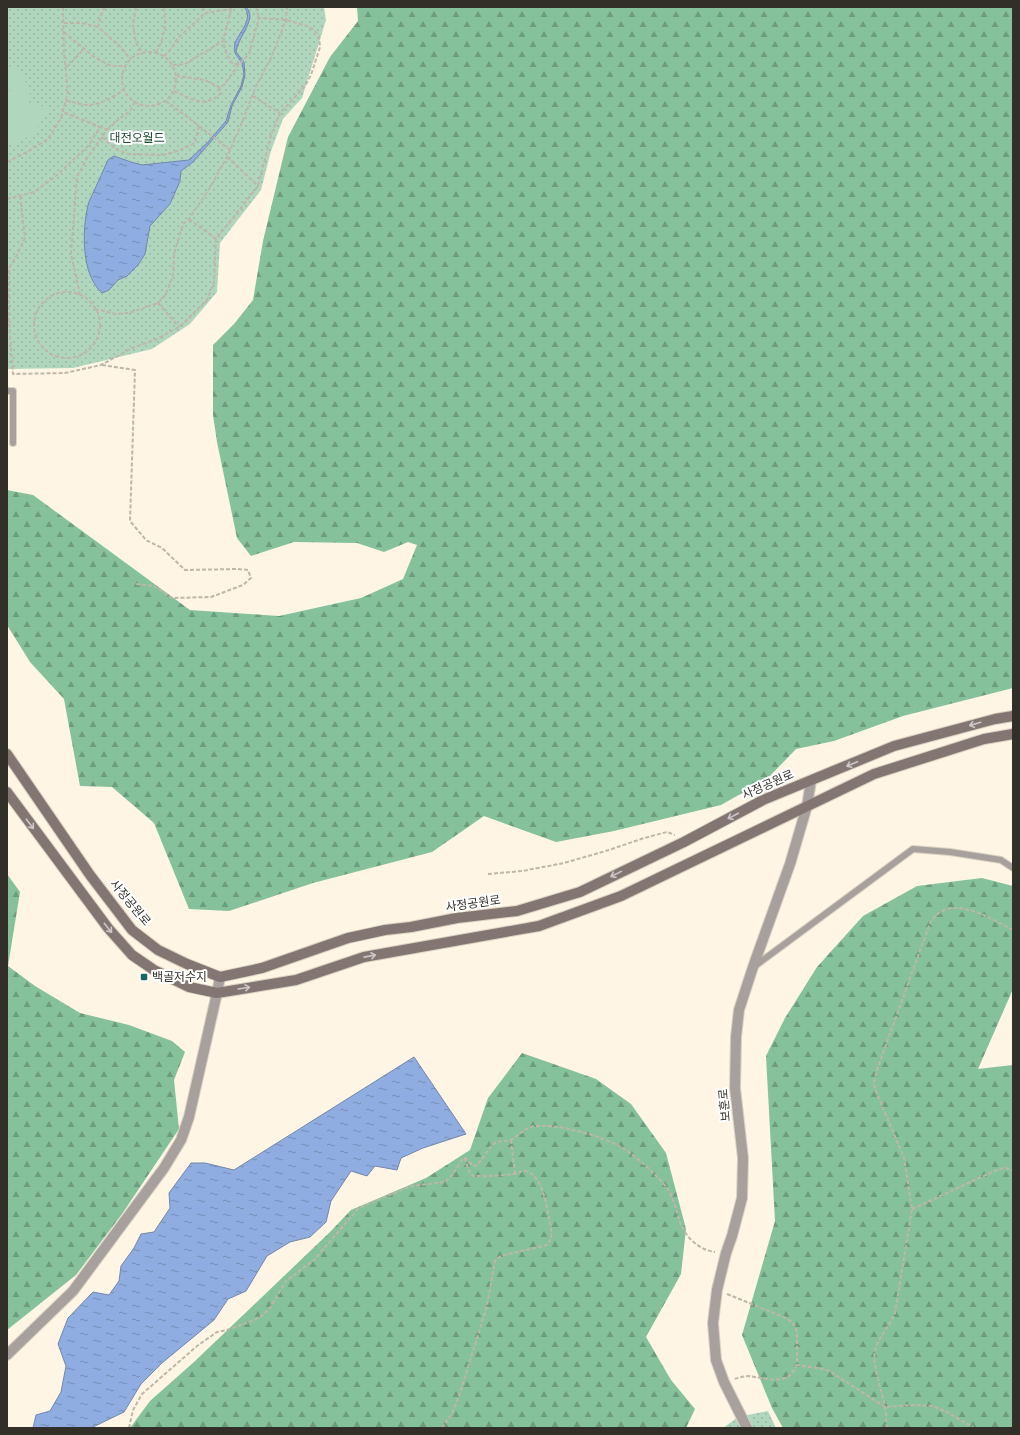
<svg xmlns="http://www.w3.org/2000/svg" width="1020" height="1435" font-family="'Sofia Sans Condensed','Noto Sans KR',sans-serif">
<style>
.grass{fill:url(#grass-dots)}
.forest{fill:url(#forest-firs)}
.garden{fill:#b1d6be}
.water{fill:url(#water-ripples);stroke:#7387aa}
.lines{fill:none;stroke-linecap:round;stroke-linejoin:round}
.service-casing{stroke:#d9d1c2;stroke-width:8}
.minor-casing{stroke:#d9d1c2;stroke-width:12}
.secondary-casing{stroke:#d9d1c2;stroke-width:12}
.path{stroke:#beb7a9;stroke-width:2;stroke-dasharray:4 2;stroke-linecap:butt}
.service{stroke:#a8a09d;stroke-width:6}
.minor{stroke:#a8a09d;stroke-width:10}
.secondary{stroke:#837672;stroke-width:10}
.oneway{stroke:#cdc8c7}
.poi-dot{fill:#1a655d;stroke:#fff;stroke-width:1.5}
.labels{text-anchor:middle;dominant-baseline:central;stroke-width:4;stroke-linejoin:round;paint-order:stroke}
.park-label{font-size:12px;fill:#1a482f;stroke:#fff}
.street-label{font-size:12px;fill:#322f28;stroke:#fff}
.poi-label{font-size:12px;fill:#322f28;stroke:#fff;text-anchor:start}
</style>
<defs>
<pattern id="grass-dots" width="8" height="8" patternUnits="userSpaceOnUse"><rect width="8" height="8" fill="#b1d6be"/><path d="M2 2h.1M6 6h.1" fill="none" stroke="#99b8a3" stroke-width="1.8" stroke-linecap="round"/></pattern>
<pattern id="forest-firs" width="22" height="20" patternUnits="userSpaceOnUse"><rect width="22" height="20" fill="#85c19b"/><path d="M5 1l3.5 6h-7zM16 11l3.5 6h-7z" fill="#6d9d7e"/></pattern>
<pattern id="water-ripples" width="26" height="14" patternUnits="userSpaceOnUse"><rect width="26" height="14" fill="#8fade1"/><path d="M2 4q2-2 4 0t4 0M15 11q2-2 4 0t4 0" fill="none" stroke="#758db6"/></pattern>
</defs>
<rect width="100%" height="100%" fill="#fef5e4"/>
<!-- grass -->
<g class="grass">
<path d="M7,7h317l2,13 -24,78 -19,21 -12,32 -10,39 -41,53 -3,49 -27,32 -38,25 -79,19 -66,1z"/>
<path d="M768,1411l8,17h-53l15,-11z"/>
</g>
<!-- forest -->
<g class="forest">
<path d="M357,7h656v681l-110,28 -69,25 -38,8 -29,30 -46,26 -107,26 -58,11 -72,-26 -52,36 -119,31 -84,28 -40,-2 -35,-86 -42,-36 -32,-1 -16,-87 -34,-37 -23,-37v-135l26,5 157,115 89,6 82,-18 42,-19 14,-34 -9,-3 -24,10 -27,-9 -63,-1 -43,14 -14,-18 -20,-96 -4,-27v-70l21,-21 19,-24 10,-59 25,-104 42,-80 28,-36z"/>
<path d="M7,874l13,18 -12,74 27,20 45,27 49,12 43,16 13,11 -11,28 5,49 -57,85 -46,61 -69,55z"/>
<path d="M982,878l31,8v103l-35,80 35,-4v363h-230l-11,-20 -30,-73 33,-114 -9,-165 19,-38 32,-51 46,-51 54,-30z"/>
<path d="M522,1053l74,26 35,25 35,49 20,76 -5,45 -35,63 25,43 24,29 -9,19h-556l20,-27 44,-39 136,-130 21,-22 75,-32 44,-28 18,-52z"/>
</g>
<!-- garden -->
<path class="garden" d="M7,65c11,4 21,16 23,28 0,3 -2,6 -2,9l20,6c-9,22 -18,31 -41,38v-46c7,-8 1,-11 0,-18 -1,-5 0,-12 0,-17z"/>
<!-- water -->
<g class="water">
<path d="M244,7h2c2,2 4,6 4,9 -1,12 -12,23 -14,36l8,10 1,13 -3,12 -10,19 -4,16 -35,40 -12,9 -1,10 -10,23 -20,22 -5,28 -7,11 -11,11 -9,4 -9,10 -7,3c-21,-19 -20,-62 -14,-88 1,-5 4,-9 6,-14 5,-10 9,-21 14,-31l6,-4 17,6 11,3 47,-5 19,-18 18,-21 5,-16 10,-19 3,-12 -2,-11 -7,-10c0,-3 -1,-7 0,-10 5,-12 19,-24 9,-36z"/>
<path d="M414,1057l52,77 -43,14 -22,10 -4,12 -22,-4 -8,10 -16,-5 -20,30 -5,21 -16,15 -20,5 -23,14 -21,35 -18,8 -14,21 -52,43 -21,21 -17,28 -33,16h-58l3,-13 14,-4 11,-19 5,-26 -8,-22 10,-26 25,-26 16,3 10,-14 2,-15 13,-18 7,-14 13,-2 16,-24 -1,-15 22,-30h14l29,7z"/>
</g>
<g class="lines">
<!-- service casing -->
<g class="service-casing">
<g id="service">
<path d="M7,391h6v52"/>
<path d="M755,966l158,-117 37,3 51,8 12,8"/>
</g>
</g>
<!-- minor casing -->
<g class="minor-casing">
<g id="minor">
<path d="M7,1355l66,-64 91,-123 17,-28 8,-23 28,-124 3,-16"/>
<path d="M747,1428l-23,-46 -8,-22 -3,-37 4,-33 9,-37 6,-17 10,-38 1,-40 -8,-70 1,-51 3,-27 14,-43 37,-103 17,-58 4,-25"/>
</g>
</g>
<!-- secondary casing -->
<g class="secondary-casing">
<g id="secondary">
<path d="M7,754l83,121 42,55 26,20 29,14 33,13 42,-9 86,-30 37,-8 26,-3 46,-9 60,-7 63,-19 104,-50 79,-42 131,-54 101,-27 18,-3"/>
<path d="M7,792l101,136 24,27 22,15 35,17 28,6 79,-13 68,-23 175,-31 82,-30 253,-122 110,-35 29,-5"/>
</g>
</g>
<!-- path -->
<g class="path">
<path d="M105,7l-4,7 -3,13 23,20 9,12"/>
<path d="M136,7l-3,17 3,19 6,9"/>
<path d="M203,7l2,6 26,-4 4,-2"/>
<path d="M256,7l3,11"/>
<path d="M231,9c-4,24 -15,33 2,55h6"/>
<path d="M64,23h18l16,4"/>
<path d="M64,32l30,25 17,9h14"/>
<circle cx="149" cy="79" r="27"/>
<path d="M156,52c9,-14 10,-29 8,-45"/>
<path d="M164,56l6,-6 9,-13 26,-24"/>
<path d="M173,65l12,-1 38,-23"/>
<path d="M67,67l17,-18"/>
<path d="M174,91c17,8 31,18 47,2l-2,-6"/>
<path d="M253,96l27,17"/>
<path d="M66,101c7,0 12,3 19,4 15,1 27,-8 39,-15"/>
<path d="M199,126l31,24"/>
<path d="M107,130l12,-11 11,-8 5,-9"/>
<path d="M102,137l14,12 12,5 35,1 15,-4 17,-8 4,-17 -33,-25"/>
<path d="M227,157l31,29"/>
<path d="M7,162l22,-11 19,-12 13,-21 7,-26 -4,-39 -1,-46"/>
<path d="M20,196l5,42 -7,15 -9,15v54l4,52 52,-1 36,-8 31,-17 25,-9 22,-12 28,-27 7,-18 2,-43 42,-53 13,-51 9,-22 25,-27 6,-11 9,-28 -1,-11 -5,-6 -7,-4 -21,-6 -27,-2 -10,36 -10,10 -15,21 -5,2 -14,-7 -28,-4"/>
<path d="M7,199l27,-7 22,-16 33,-31 11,-18 -37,-15"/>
<path d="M189,219l27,20"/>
<circle cx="67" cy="325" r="33"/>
<path d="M80,295l-9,-41 6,-77 10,-19 20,-28 -7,-3"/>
<path d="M158,303l21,24"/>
<path d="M95,309l21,5 13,-1 29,-10 8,-9 7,-18 1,-22 9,-30 6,-5 22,-33 16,-29 16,-37 13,-34 15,-28 15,-38 1,-13"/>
<path d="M102,365l33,5 -5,151 16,19 16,8 23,22 53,-1 10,1 3,8 -8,7 -32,12 -39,1 -18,-12 -18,-2"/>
<path d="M488,874l34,-3 42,-8 45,-13 35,-12 23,-6 8,3"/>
<path d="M511,1140l4,34"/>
<path d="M465,1157l7,8 4,1c7,-6 11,-18 19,-23 5,-3 10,-1 15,-3 8,-3 13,-11 21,-13 20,-6 76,10 93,22 13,8 34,27 43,39 7,10 9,23 13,34 5,15 19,28 35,30"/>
<path d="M912,1209l87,-40 7,-1 7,3"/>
<path d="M727,1294l59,24c12,8 11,12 11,26 0,7 1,16 -1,22 -7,21 -32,12 -47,10 -6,0 -10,2 -15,3"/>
<path d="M796,1365l28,4 7,3 54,35 28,-2 19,1 15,6 27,16"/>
<path d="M129,1428l4,-18 9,-16 55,-48 20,-14 10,-2 25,-9 11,-6 7,-7 16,-27 28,-21 43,-50 13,-7 41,-17 34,-4 7,-7 12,-18"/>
<path d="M442,1428l10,-15 7,-17 28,-90 8,-45 3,-3 6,-3 43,-10c7,-7 4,-18 2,-27 -2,-13 -8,-45 -24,-47 -5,0 -8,3 -12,3 -13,2 -27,2 -40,2l-4,-5 -5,-14"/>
<path d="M887,1428c-1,-7 -1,-15 -2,-22 -3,-13 -13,-43 -10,-55 3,-14 15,-25 20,-38l17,-104 -8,-51 -29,-69 -1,-7 4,-15 52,-144c19,-32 59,-5 83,7"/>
</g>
<!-- service -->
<use href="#service" class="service"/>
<!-- minor -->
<use href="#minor" class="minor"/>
<!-- secondary -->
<use href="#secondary" class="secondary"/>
</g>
<!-- one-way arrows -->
<defs><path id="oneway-shaft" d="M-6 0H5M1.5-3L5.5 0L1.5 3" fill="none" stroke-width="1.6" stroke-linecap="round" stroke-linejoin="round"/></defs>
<g class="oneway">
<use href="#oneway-shaft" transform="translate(975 724) rotate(164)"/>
<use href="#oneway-shaft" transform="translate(852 764) rotate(157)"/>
<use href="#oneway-shaft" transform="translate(733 816) rotate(152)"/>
<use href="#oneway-shaft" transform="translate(30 824) rotate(53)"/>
<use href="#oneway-shaft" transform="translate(616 874) rotate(154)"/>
<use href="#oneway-shaft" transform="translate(108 928) rotate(51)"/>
<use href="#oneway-shaft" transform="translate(370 956) rotate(-11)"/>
<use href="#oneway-shaft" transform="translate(244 988) rotate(-9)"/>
</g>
<!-- markers -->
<rect class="poi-dot" x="140" y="973" width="8" height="8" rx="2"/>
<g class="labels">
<!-- park labels -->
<g class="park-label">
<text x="137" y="138">대전오월드</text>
</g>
<!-- street labels -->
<g class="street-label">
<text transform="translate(768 785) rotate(-24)">사정공원로</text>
<text transform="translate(130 903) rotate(50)">사정공원로</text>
<text transform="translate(473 904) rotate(-8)">사정공원로</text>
<text transform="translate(725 1105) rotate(-95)">보훈로</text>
</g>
<!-- poi labels -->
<g class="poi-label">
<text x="152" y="977">백골저수지</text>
</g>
</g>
<!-- border -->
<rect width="1020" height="1435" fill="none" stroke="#322f28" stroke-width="16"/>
</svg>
